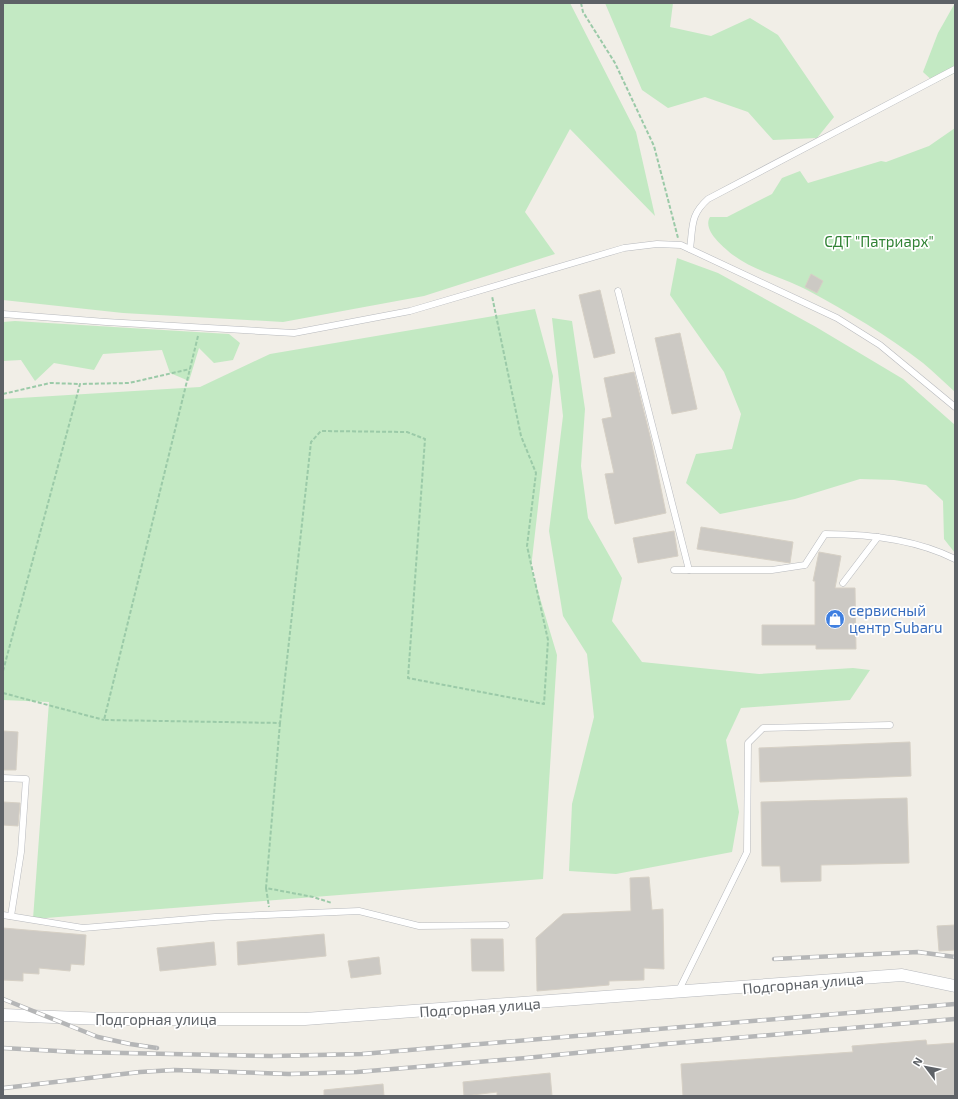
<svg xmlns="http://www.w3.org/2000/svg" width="958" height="1099" font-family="'Exo 2',sans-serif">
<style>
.green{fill:#c3e9c3}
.building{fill:#ccc9c4;stroke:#d6d0c5}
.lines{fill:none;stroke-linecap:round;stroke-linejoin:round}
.lane-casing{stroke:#b7b9bd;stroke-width:7}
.street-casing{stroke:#b7b9bd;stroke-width:13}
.path{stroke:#9bcaa8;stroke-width:2;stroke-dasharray:4 2;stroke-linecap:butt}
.lane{stroke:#fff;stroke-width:6}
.street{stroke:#fff;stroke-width:12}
.rail-casing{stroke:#b5b6b7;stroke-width:4.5}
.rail{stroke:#fff;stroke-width:3;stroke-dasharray:9;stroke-linecap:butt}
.labels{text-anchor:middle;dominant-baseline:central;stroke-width:3.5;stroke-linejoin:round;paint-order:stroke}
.park-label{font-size:15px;fill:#318335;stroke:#fff}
.shop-label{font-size:15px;fill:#366cbe;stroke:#fff;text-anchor:start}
.street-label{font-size:15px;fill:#5e6267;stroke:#fff}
</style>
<rect width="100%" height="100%" fill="#f1eee7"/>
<!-- green -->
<g class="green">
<path d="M3,3h567l66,129 19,84 -85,-87 -45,83 30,42 -131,42 -141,26 -160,-9 -120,-13z"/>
<path d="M605,3h68l-3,24 41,9 39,-18 28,17 56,82 -17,21 -44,2 -25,-28 -43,-15 -37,11 -26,-18z"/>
<path d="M955,3v70l-20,10 -12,-11 15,-39z"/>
<path d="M955,128v264c-11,-10 -21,-20 -32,-29 -36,-28 -75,-51 -116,-73 -24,-13 -51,-18 -74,-35 -10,-8 -31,-25 -23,-38h17l45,-23 10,-16 18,-7 8,12 73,-22 5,1 43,-16z"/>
<path d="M677,258l41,15 98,54 87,52 52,46v128l-11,-14 -1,-38 -17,-16 -32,-5 -34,-1 -65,20 -75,15 -34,-31 10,-29 36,-5 9,-35 -17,-42 -54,-77z"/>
<path d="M535,309l18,67 -22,192 26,87 -14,224 -510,40 16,-217 -46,-2v-301l197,-12 70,-33z"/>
<path d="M552,318l20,3 13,88 -4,57 7,52 34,60 -10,43 30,41 117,12 94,-6 17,2 -20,30 -109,8 -15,32 13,72 -7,40 -116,22 -47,-3 3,-67 22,-87 -7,-63 -24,-38 -14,-85 14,-115z"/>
<path d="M15,321l214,13 11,9 -7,17 -19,3 -15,-15 -10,33 -19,-8 -8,-23 -59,4 -9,16 -40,-7 -19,18 -14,-21 -18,1v-39z"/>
</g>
<!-- building -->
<g class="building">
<path d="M811,274l12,7 -6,12 -12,-6z"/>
<path d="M600,290l15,63 -21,5 -15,-63z"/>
<path d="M680,333l17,76 -25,5 -17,-76z"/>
<path d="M634,372l17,68 15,73 -51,11 -10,-50 9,-1 -12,-54 10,-2 -8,-39z"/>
<path d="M701,527l92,15 -3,21 -93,-14z"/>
<path d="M674,531l4,25 -40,7 -5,-25z"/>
<path d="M819,552l22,4 -6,32h20l1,61h-40v-4h-54v-20h53v-44h-2z"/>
<path d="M3,731l15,1 -2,38h-13z"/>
<path d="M910,742l1,34 -151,6 -1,-34z"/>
<path d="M907,798l2,65 -88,2v16l-40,1 -1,-16h-18l-1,-64z"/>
<path d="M3,802l17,1 -2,23 -15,-1z"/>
<path d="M649,877l3,33 11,-1 1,60 -20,-1v12l-35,1v4l-72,6 -1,-53 27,-24 68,-3 -1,-33z"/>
<path d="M955,925v25l-16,1 -2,-25z"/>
<path d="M3,928l83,7 -2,30 -13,-1 -1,7 -31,-3v6l-16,-1v8l-20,-1z"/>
<path d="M324,934l2,22 -88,9 -1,-23z"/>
<path d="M471,939h32l1,32h-32z"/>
<path d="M214,942l2,23 -56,6 -3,-23z"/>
<path d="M379,957l2,17 -30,4 -3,-17z"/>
<path d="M926,1040l1,5 28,-2v53h-272l-2,-32 172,-12 -1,-6z"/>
<path d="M550,1073l2,23h-55v-4l-33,4 -1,-14z"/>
<path d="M383,1084l1,12h-60v-6z"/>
</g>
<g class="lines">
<!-- lane casing -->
<g class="lane-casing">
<g id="lane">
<path d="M690,249c3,-23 0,-34 18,-50l247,-130"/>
<path d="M618,291l71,279"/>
<path d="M3,314l103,8 188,11 116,-22 214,-63 33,-4 24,1 156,73 43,27 75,62"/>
<path d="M674,570h98l33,-5 20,-31c44,0 90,5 130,25"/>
<path d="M843,583l35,-46"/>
<path d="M3,778l23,1 -5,73 -10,64"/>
<path d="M3,915l80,13 132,-11 144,-6 60,15 87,-1"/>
<path d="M678,992l69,-140 1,-109 15,-15 127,-3"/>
</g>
</g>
<!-- street casing -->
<g class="street-casing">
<path id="street" d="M3,1015l102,4h200l597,-44 53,11"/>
</g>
<!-- path -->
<g class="path">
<path d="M581,3l2,9 32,51 39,83 24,92"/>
<path d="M198,336l-94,384 176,3 31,-281 10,-11 86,1 18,7 -17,239 136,26 4,-64 -21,-94 9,-73 -15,-37 -29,-140"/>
<path d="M3,394l47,-11 30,1"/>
<path d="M3,671l77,-287 49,-1 61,-14"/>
<path d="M3,693l101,27"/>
<path d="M280,723l-14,165 47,9 19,6"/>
<path d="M266,888l3,19"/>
</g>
<!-- lane -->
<use href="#lane" class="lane"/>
<!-- street -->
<use href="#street" class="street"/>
<!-- rail casing -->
<g class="rail-casing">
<g id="rail">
<path d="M774,959l144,-7 37,5"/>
<path d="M3,999l95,38 32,7 27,4"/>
<path d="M3,1048l73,4 196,4 90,-2 593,-50"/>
<path d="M4,1088l136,-16 34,-2 115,4 68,-2 169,-14 139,-14 290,-25"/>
</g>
</g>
<!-- rail -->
<use href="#rail" class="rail"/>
</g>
<!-- icons -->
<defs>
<g id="shop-disc" transform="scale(1)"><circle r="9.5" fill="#3f7fe0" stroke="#fff"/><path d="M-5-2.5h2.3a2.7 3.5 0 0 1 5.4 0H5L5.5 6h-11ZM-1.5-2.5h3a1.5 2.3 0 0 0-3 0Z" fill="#fff"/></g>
</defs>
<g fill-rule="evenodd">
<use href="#shop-disc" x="835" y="619"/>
</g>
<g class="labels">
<!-- park labels -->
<g class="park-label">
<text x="879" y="241">СДТ "Патриарх"</text>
</g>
<!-- shop labels -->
<g class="shop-label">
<text x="849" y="610">сервисный<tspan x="849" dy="17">центр Subaru</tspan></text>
</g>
<!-- street labels -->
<g class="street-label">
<text transform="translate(803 983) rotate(-5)">Подгорная улица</text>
<text transform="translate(480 1007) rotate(-4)">Подгорная улица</text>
<text x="156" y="1019">Подгорная улица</text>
</g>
</g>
<!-- border -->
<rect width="958" height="1099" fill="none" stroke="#5e6267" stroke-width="8"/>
<!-- north arrow -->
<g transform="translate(926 1067) rotate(302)" stroke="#ffffff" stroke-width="3" paint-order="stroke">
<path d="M0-3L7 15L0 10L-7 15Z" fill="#5e6267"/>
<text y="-6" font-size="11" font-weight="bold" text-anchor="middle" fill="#5e6267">N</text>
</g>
</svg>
